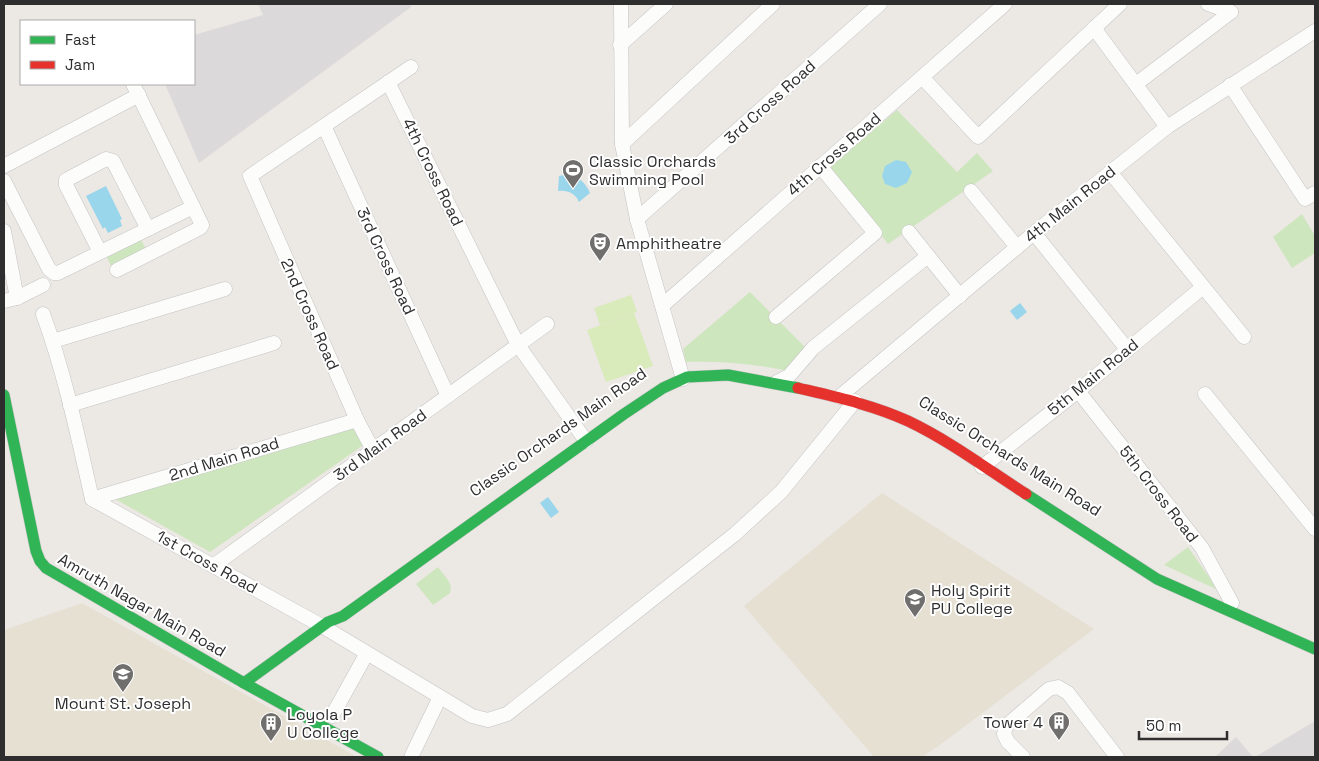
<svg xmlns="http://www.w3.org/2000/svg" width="1319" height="761" font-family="'Space Grotesk',sans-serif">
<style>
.industrial{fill:#dcd9db}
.education{fill:#e6e0d3}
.green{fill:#cee6be}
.pitch{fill:#d9eabb}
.water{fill:#99d6ec}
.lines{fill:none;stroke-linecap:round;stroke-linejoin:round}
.street-casing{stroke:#c5c4c5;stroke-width:15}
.fast-casing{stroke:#c5c4c5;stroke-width:12}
.jam-casing{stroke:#c5c4c5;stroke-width:12}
.street{stroke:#fcfcfb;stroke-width:14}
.fast{stroke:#30b455;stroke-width:11}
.jam{stroke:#e5322d;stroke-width:11}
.labels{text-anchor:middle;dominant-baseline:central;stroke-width:4;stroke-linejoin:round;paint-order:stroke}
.street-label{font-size:16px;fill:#2e2e2e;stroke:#fff}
.poi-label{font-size:16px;fill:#2e2e2e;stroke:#fff;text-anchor:start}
</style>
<rect width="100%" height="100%" fill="#ece8e4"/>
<!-- industrial -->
<g class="industrial">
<path d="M258,4h151l2,3 -212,156 -34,-79h29v-49l69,-20z"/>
<path d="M1315,721v36h-60z"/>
<path d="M1236,737l17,20h-38z"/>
</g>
<!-- education -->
<g class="education">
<path d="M882,493l212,136 -154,116 -18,12h-48l-130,-151z"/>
<path d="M82,603l275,154h-353v-127z"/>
</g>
<!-- green -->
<g class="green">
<path d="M897,110l60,62 20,-19 16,18 -105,73 -58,-77z"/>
<path d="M1302,214l13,22v17l-23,15 -19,-31z"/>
<path d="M140,238l6,11 -35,17 -5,-11z"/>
<path d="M750,292l56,56 -17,23c-34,-7 -67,-10 -103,-9l-3,-13z"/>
<path d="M356,427l9,17 -155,108 -95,-53z"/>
<path d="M1188,547l30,43 -54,-25z"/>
<path d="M438,567c5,8 16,16 12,26l-17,12 -17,-21z"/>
</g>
<!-- pitch -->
<g class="pitch">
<path d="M631,295l6,17 -37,13 -6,-17z"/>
<path d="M634,313l19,53 -47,16 -19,-52z"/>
</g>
<!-- water -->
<g class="water">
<path d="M896,160l10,2 6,10 -5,11 -11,5 -11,-4 -3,-8 3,-10z"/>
<path d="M564,175c13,0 21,6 26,18l-11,9c-4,-9 -11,-12 -21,-11l1,-15z"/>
<path d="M106,186l16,33 -2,1 2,6 -14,7 -3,-6 -2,2 -17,-33z"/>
<path d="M1020,303l7,9 -10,8 -7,-9z"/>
<path d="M548,497l11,15 -8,6 -11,-15z"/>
</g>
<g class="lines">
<!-- street casing -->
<g class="street-casing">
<g id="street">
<path d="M621,4l1,140 15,75 46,160"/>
<path d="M1208,4l23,8"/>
<path d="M1094,28l73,99"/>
<path d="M620,45l46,-41"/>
<path d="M922,77l56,60 142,-133"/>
<path d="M388,82l130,263 68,96"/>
<path d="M1136,84l95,-72"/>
<path d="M1230,85l75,114 10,-6"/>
<path d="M324,126l124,270"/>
<path d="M622,144l151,-140"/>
<path d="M4,166l135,-71"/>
<path d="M1110,172l134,165"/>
<path d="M4,181l45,88 5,4h4l135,-66"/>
<path d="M971,191l46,56"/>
<path d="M637,219l243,-215"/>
<path d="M4,231l13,67"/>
<path d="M909,232l51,64"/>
<path d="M1034,233l93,116"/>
<path d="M100,252l-34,-67v-5l40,-21 7,2 35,68"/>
<path d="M117,270l83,-42 2,-3 -69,-141"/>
<path d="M4,301l13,-3 26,-13"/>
<path d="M663,305l342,-301"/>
<path d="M43,314c22,60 35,123 49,185l230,127 150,90 16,4 19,-6 228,-180 46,-42 74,-91"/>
<path d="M776,317l99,-84 -55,-67"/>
<path d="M53,341l172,-52"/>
<path d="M777,382l12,-6 24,-28 115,-92"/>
<path d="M1078,391l124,157 30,55"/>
<path d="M1205,394l110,135"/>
<path d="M839,397l195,-164 133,-106 148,-96"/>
<path d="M70,405l204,-62"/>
<path d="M373,450l-16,-30 -107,-244 161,-109"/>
<path d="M982,467l96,-76 125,-104"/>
<path d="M92,499l265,-79"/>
<path d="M213,566l334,-242"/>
<path d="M332,716l35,-63"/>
<path d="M412,755l28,-58"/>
<path d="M1023,757l-15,-15 -4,-8 2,-8 43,-37 9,-2 10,6 49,64"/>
</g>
</g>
<!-- fast casing -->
<g class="fast-casing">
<g id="fast">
<path d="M4,395l32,156 4,10 6,7 198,115 134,74"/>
<path d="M1026,494l131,85 158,70"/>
<path d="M244,683l84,-61 15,-6 281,-202 39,-26 24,-11 41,-2 70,13"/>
</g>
</g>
<!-- jam casing -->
<g class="jam-casing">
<path id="jam" d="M798,388c38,9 75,17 110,33 42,20 79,48 118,73"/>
</g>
<!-- street -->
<use href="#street" class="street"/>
<!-- fast -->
<use href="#fast" class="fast"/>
<!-- jam -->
<use href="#jam" class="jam"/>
</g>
<!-- icons -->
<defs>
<g id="stadium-pin" transform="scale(1.125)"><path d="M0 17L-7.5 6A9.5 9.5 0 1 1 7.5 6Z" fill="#706f6e" stroke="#fff"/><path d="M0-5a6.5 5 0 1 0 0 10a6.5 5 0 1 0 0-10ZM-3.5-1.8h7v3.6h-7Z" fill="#fff"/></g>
<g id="theatre-pin" transform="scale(1.125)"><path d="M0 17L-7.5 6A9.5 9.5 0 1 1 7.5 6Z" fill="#706f6e" stroke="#fff"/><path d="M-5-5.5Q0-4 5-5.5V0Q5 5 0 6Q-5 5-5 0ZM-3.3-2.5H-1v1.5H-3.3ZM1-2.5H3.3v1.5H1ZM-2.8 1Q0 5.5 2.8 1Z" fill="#fff"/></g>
<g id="school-pin" transform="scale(1.125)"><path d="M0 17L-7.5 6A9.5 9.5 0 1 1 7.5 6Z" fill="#706f6e" stroke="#fff"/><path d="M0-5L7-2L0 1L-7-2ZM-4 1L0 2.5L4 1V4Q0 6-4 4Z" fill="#fff"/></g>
<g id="building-pin" transform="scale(1.125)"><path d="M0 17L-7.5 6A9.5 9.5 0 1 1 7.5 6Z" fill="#706f6e" stroke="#fff"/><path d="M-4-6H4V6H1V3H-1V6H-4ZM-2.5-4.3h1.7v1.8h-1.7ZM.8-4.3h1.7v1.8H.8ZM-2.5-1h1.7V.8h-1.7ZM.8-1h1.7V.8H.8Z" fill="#fff"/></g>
</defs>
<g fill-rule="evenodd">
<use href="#stadium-pin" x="573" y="170"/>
<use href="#theatre-pin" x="600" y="243"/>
<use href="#school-pin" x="915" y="599"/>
<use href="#school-pin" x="123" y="674"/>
<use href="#building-pin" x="1059" y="722"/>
<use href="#building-pin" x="271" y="723"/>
</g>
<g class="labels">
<!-- street labels -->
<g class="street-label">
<text transform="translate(770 102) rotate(-42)">3rd Cross Road</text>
<text transform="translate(834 154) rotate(-41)">4th Cross Road</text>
<text transform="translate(433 172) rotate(64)">4th Cross Road</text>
<text transform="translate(1070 204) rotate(-39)">4th Main Road</text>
<text transform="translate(386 261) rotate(65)">3rd Cross Road</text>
<text transform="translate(310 314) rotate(66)">2nd Cross Road</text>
<text transform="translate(1093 377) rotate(-39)">5th Main Road</text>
<text transform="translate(558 432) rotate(-35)">Classic Orchards Main Road</text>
<text transform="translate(380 445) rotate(-36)">3rd Main Road</text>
<text transform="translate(1010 456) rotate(32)">Classic Orchards Main Road</text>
<text transform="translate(224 459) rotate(-17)">2nd Main Road</text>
<text transform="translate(1159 494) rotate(52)">5th Cross Road</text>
<text transform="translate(207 562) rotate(29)">1st Cross Road</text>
<text transform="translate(142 605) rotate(30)">Amruth Nagar Main Road</text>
</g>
<!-- poi labels -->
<g class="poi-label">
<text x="589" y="161">Classic Orchards<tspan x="589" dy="18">Swimming Pool</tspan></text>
<text x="616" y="243">Amphitheatre</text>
<text x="931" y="590">Holy Spirit<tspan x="931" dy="18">PU College</tspan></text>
<text x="123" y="703" text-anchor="middle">Mount St. Joseph</text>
<text x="287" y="714">Loyola P<tspan x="287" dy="18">U College</tspan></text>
<text x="1043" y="722" text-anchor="end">Tower 4</text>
</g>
</g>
<!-- border -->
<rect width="1319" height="761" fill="none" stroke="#2e2e2e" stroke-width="10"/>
<!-- legend -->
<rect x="20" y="20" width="175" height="65" fill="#ffffff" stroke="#ababab"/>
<rect x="30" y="36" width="25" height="8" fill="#30b455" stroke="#ababab"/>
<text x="65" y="45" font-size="15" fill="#2e2e2e">Fast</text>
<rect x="30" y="61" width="25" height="8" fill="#e5322d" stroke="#ababab"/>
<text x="65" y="70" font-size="15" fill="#2e2e2e">Jam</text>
<!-- scale -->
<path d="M1139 731v8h88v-8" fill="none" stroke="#2e2e2e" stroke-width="2.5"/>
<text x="1146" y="731" font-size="15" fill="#2e2e2e" stroke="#ffffff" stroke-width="4" paint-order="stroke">50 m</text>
</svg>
